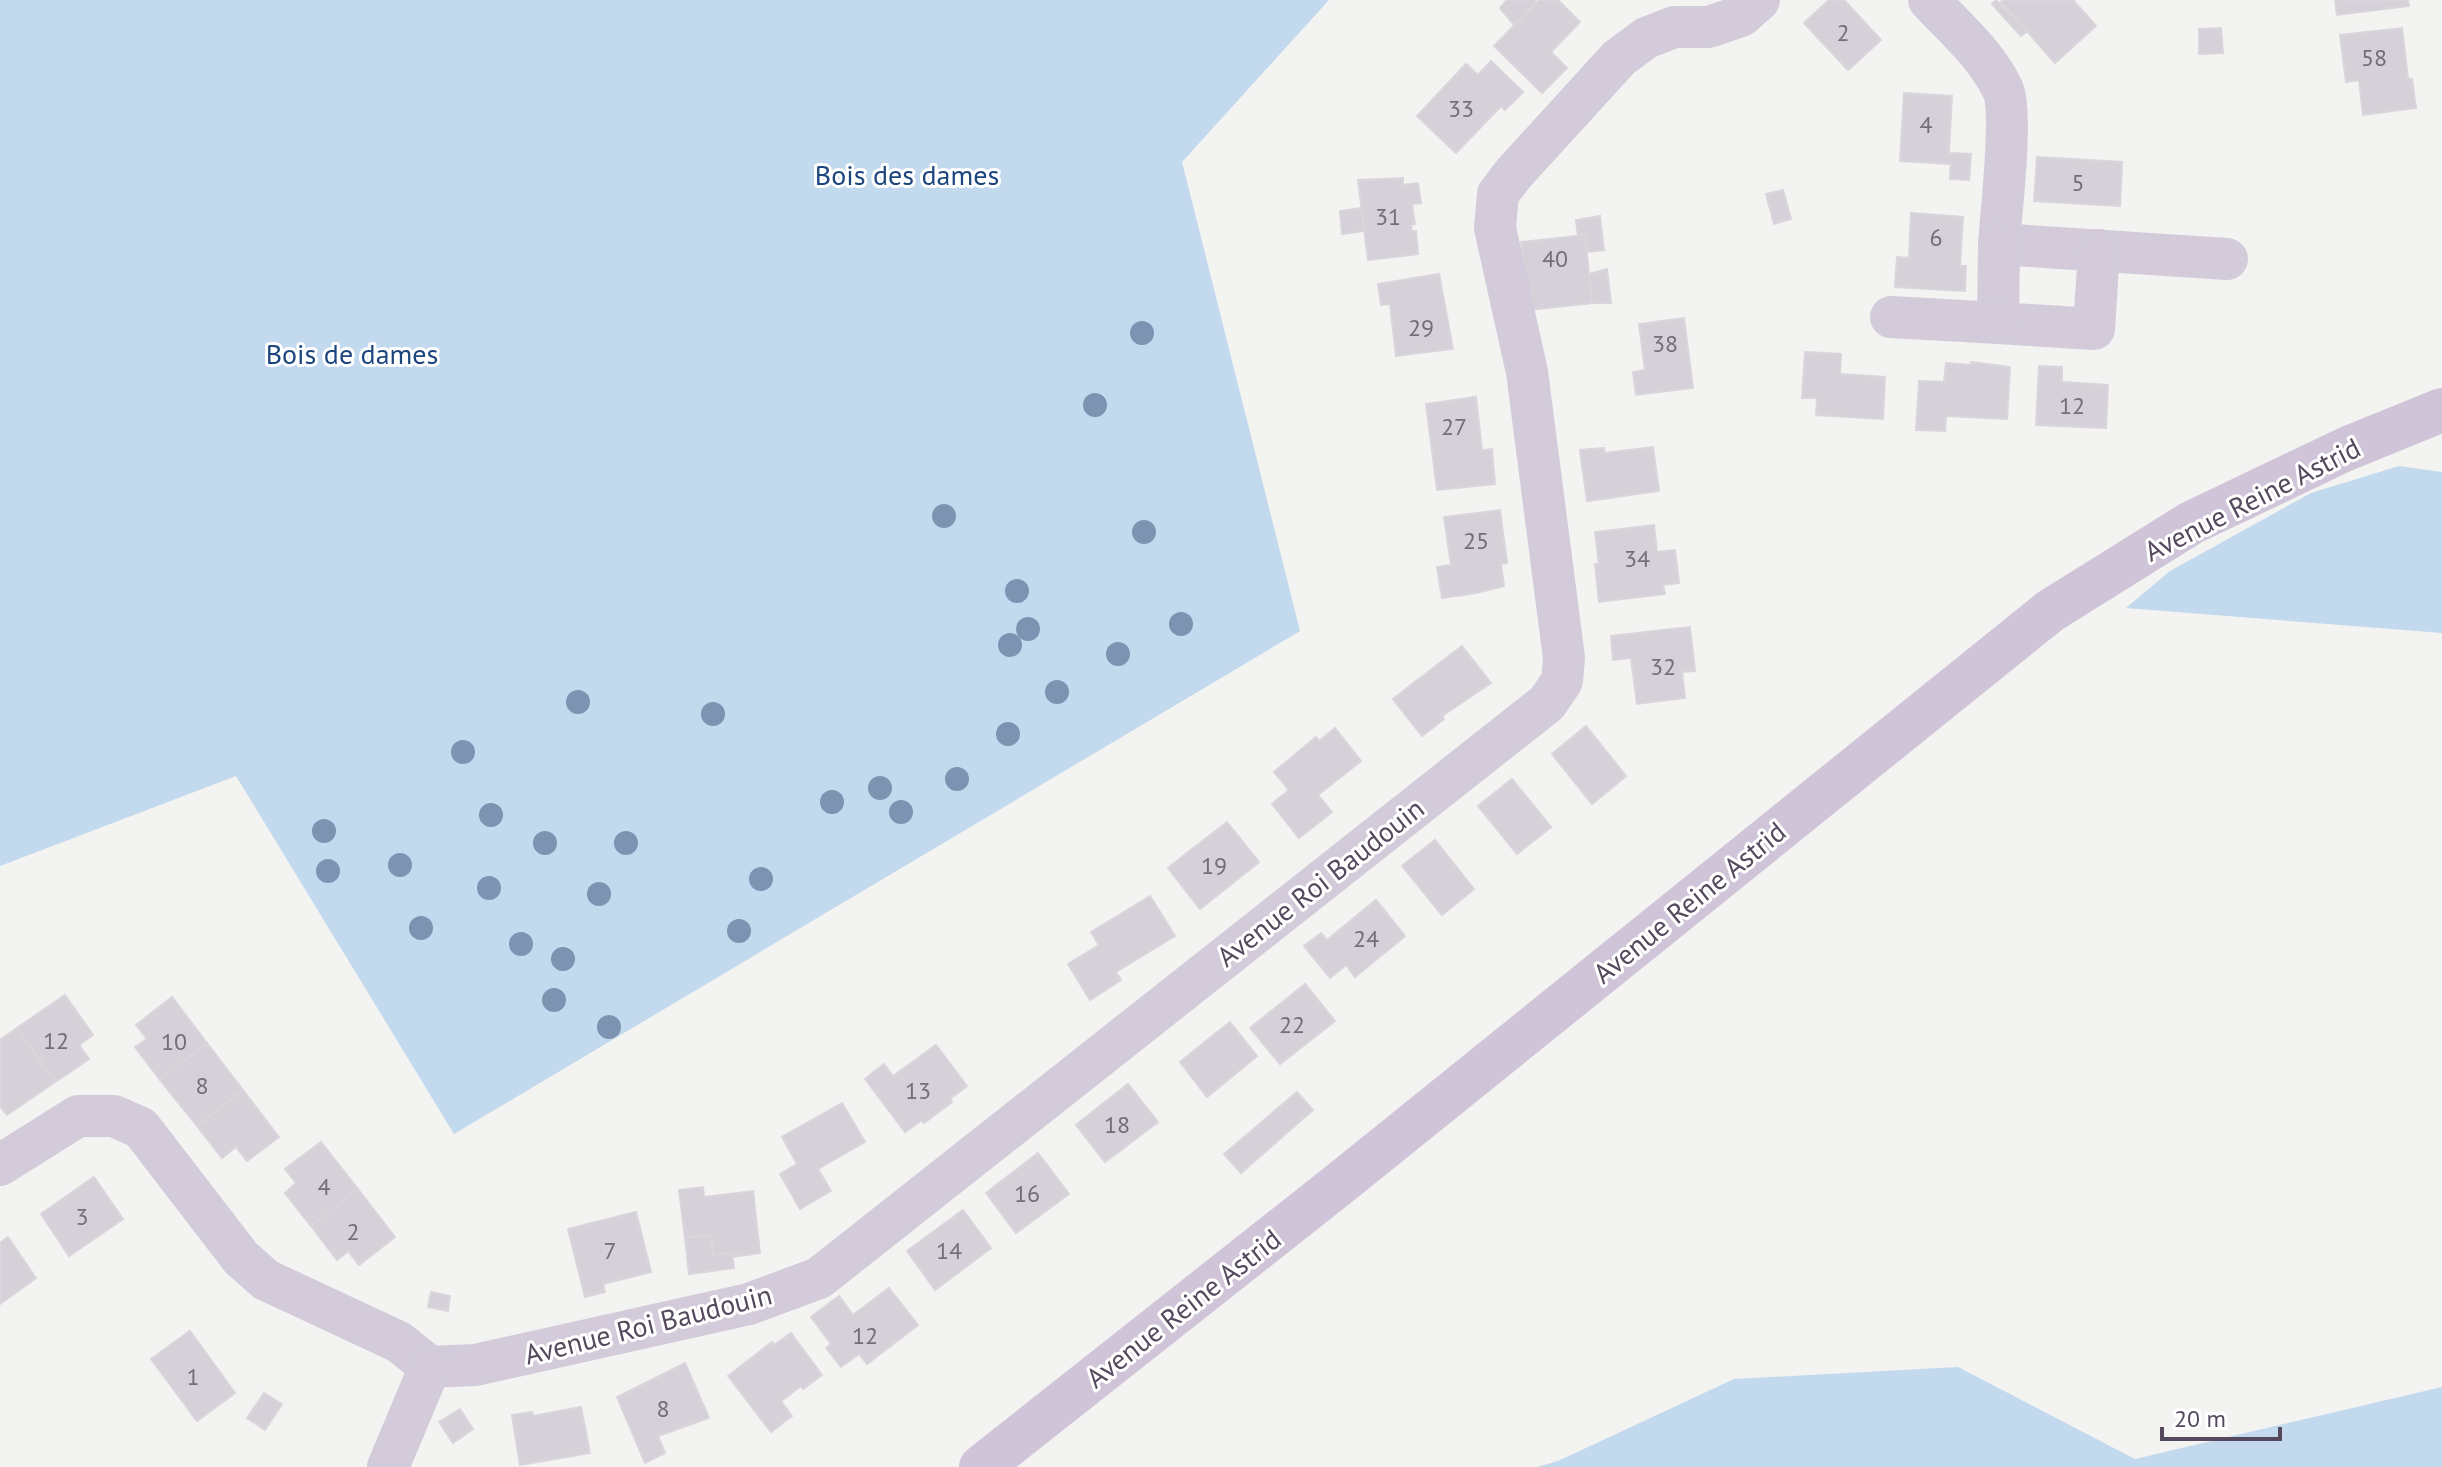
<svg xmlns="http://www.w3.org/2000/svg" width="2442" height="1467" font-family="'PT Sans',sans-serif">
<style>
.green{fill:#c2d9ee}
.building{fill:#d6d1d8;stroke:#dad5dc;stroke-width:2}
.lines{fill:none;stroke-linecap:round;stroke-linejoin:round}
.minor{stroke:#d3cbda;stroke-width:42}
.secondary{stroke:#d0c5d8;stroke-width:44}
.tree{fill:#7d93b1}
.labels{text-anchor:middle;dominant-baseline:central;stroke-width:6;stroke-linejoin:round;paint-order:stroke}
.number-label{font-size:24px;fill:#756c7c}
.park-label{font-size:28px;fill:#1c457d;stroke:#fff}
.street-label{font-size:28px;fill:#554a5d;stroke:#fff}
</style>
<rect width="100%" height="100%" fill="#f3f3f1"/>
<!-- green -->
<g class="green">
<path d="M0,0h1329l-147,162 118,469 -846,503 -218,-358 -236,90z"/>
<path d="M2399,466l43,6v161l-316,-25 44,-37 141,-78z"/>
<path d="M1958,1367l177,92 307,-72v80h-905l21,-6 176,-82z"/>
</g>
<!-- building -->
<g class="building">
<path d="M1507,0h27l2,2 -22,23 -14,-17z"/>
<path d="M1539,0h19l22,22 -29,30 16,16 -25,25 -48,-47z"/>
<path d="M1829,0h15l37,40 -33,30 -44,-47z"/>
<path d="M1996,0l31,31 -6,5 -29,-32z"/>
<path d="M2003,0h70l23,26 -41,37 -54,-61z"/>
<path d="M2335,0h73l1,6 -72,9z"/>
<path d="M2221,28l2,25 -24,1v-25z"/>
<path d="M2402,28l6,51h4l4,29 -53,7 -4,-35 -13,2 -6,-47z"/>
<path d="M1491,61l32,31 -18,18 -4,-4 -45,47 -39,-37 49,-52 12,11z"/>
<path d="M1904,93l48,3 -3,57 22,1 -2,26 -19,-1 1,-15 -51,-3z"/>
<path d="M2037,157l85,5 -2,44 -86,-5z"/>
<path d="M1403,178v7l15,-2 3,20 -9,1 3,20 -4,1 1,6h4l2,23 -50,6 -10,-80z"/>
<path d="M1783,190l8,29 -17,5 -8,-30z"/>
<path d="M1362,208l2,23 -22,3 -2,-23z"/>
<path d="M1911,213l52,4 -3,49h6l-1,25 -70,-4 2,-30 12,1z"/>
<path d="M1600,216l4,34 -17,2 -2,-17 -7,1 -2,-16z"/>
<path d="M1585,235l7,68 -63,7 -8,-68z"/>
<path d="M1607,269l4,34h-19l-3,-29z"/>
<path d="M1439,274l14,75 -57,7 -6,-52 -9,1 -3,-21z"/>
<path d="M1684,318l9,70 -57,7 -3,-23 12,-2 -6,-46z"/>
<path d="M1805,352l36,2 -1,20 45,3 -2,42 -67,-4 1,-17h-15z"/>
<path d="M1971,362l39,5 -3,52 -61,-3 -1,15 -29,-1 3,-49 25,1 2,-19 25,2z"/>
<path d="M2039,366l23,1v15l46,3 -2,43 -70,-3z"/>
<path d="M1476,397l6,53 10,-1 3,35 -58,6 -11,-86z"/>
<path d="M1653,447l6,44 -72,10 -7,-51 24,-2 1,5z"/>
<path d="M1500,510l7,53 -6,1 3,22 -28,7 -34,5 -5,-31 14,-2 -7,-48z"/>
<path d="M1654,525l3,27 18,-2 4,33 -16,2 2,9 -66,8 -4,-38h4l-4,-32z"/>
<path d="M1690,627l5,44 -13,1 3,26 -48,6 -6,-46 -18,2 -2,-24z"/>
<path d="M1462,646l29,37 -49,33 2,3 -22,17 -29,-37z"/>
<path d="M1586,726l40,50 -34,28 -40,-50z"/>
<path d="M1335,728l26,33 -43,34 14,17 -33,26 -27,-34 17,-14 -15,-18 42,-35 3,4z"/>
<path d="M1512,779l39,48 -34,27 -39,-48z"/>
<path d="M1227,822l32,40 -59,47 -32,-41z"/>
<path d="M1435,840l39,49 -32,26 -40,-49z"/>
<path d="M1150,896l25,40 -59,36 5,8 -31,20 -22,-36 31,-19 -8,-13z"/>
<path d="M1376,900l29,36 -50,41 -9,-12 -16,13 -26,-32 17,-13 6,7z"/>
<path d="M1305,984l30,37 -55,43 -30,-36z"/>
<path d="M65,995l28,40 -14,10 10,14 -34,23 -38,-54z"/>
<path d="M172,997l35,46 -47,37 -25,-33 12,-8 -11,-14z"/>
<path d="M1230,1022l27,34 -50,41 -27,-35z"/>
<path d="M17,1028l38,54 -48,33 -7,-9v-66z"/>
<path d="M207,1043l36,47 -46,36 -37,-46z"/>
<path d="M936,1045l31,41 -17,13 2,3 -28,21 -2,-3 -17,12 -40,-53 19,-15 9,12z"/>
<path d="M1128,1084l30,38 -53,40 -29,-37z"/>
<path d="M243,1090l36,47 -32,24 -11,-14 -14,11 -25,-32z"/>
<path d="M1297,1092l16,18 -72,63 -17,-19z"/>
<path d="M842,1103l23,39 -47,27 13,22 -31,18 -20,-35 17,-10 -15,-27z"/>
<path d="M321,1142l37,47 -47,37 -26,-33 11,-10 -11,-14z"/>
<path d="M1038,1153l31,41 -53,39 -30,-40z"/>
<path d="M94,1177l29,42 -54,37 -28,-42z"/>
<path d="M703,1187l1,10 49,-6 7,62 -28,4v-4l-19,2 -2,-20 -26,3 -6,-48z"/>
<path d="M358,1189l37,48 -36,28 -11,-14 -11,9 -26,-34z"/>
<path d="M963,1210l28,38 -56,42 -28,-39z"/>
<path d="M636,1212l15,60 -48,12 2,8 -20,5 -17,-68z"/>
<path d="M711,1235l2,20 19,-2 2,15 -45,6 -4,-36z"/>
<path d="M8,1237l28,41 -36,26v-61z"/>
<path d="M889,1288l29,37 -51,39 -8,-10 -18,13 -15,-19 5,-4 -20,-27 28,-21 14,19z"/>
<path d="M431,1292l19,4 -2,15 -20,-4z"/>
<path d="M190,1331l45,62 -38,28 -46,-62z"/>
<path d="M791,1333l31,42 -19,14 -2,-3 -20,15 11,15 -21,16 -43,-56 44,-34 2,3z"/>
<path d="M685,1363l24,55 -51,18 7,17 -20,10 -28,-66z"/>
<path d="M264,1393l18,11 -17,26 -18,-12z"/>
<path d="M581,1407l9,46 -70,12 -8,-50 20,-3 1,4z"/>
<path d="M460,1409l13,20 -20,14 -14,-21z"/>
</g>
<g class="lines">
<!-- minor -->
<g class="minor">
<path d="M1929,0c26,28 58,55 74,90 10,24 -2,123 -4,154l228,15"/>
<path d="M1999,244l-1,79 96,6 5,-79"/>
<path d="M1891,317l107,6"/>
<path d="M0,1165l78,-49h36l27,12 100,130 25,22 133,62 31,25"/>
<path d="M430,1367l45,-2 274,-61 70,-26 728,-575 15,-22 2,-23 -37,-286 -32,-144 3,-34 16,-21 105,-115 27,-20 28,-11h35l32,-11 18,-16"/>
<path d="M388,1467l42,-100"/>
</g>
<!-- secondary -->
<path class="secondary" d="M981,1467l362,-286 707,-570 141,-88 155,-74 96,-39"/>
</g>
<!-- trees -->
<g class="tree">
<circle cx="1142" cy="333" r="12"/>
<circle cx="1095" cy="405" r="12"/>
<circle cx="944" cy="516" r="12"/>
<circle cx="1144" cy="532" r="12"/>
<circle cx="1017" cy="591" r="12"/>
<circle cx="1181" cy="624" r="12"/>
<circle cx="1028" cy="629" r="12"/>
<circle cx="1010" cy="645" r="12"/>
<circle cx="1118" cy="654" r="12"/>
<circle cx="1057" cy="692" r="12"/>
<circle cx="578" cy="702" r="12"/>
<circle cx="713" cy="714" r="12"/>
<circle cx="1008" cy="734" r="12"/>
<circle cx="463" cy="752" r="12"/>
<circle cx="957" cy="779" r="12"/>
<circle cx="880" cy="788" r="12"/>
<circle cx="832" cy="802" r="12"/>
<circle cx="901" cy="812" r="12"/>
<circle cx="491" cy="815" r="12"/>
<circle cx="324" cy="831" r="12"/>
<circle cx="545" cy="843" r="12"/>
<circle cx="626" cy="843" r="12"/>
<circle cx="400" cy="865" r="12"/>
<circle cx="328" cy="871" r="12"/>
<circle cx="761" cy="879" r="12"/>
<circle cx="489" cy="888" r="12"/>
<circle cx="599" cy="894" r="12"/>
<circle cx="421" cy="928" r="12"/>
<circle cx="739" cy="931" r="12"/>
<circle cx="521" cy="944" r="12"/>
<circle cx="563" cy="959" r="12"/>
<circle cx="554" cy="1000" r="12"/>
<circle cx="609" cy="1027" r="12"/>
</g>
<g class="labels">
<!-- number labels -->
<g class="number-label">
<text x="1843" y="32">2</text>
<text x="2374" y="57">58</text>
<text x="1461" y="108">33</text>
<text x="1926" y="124">4</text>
<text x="2078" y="182">5</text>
<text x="1388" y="216">31</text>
<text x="1936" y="237">6</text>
<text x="1555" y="258">40</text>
<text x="1421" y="327">29</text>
<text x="1665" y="343">38</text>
<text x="2072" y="405">12</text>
<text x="1454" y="426">27</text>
<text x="1476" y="540">25</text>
<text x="1637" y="558">34</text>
<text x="1663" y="666">32</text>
<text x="1214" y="865">19</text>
<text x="1366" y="938">24</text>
<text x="1292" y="1024">22</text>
<text x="56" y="1040">12</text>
<text x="174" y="1041">10</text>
<text x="202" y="1085">8</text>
<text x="918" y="1090">13</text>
<text x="1117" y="1124">18</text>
<text x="324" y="1186">4</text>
<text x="1027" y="1193">16</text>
<text x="82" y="1216">3</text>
<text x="353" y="1231">2</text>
<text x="610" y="1250">7</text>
<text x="949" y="1250">14</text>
<text x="865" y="1335">12</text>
<text x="193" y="1376">1</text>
<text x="663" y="1408">8</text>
</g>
<!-- park labels -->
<g class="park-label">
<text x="907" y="174">Bois des dames</text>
<text x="352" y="353">Bois de dames</text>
</g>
<!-- street labels -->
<g class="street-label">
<text transform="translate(2252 499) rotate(-27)">Avenue Reine Astrid</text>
<text transform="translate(1320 882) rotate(-38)">Avenue Roi Baudouin</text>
<text transform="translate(1689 902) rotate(-39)">Avenue Reine Astrid</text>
<text transform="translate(1183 1308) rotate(-38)">Avenue Reine Astrid</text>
<text transform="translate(648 1324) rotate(-14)">Avenue Roi Baudouin</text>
</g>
</g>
<!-- scale -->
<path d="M2162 1427v12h118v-12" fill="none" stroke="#554a5d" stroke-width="4"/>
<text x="2174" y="1427" font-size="24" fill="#554a5d" stroke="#ffffff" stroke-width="6" paint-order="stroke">20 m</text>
</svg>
